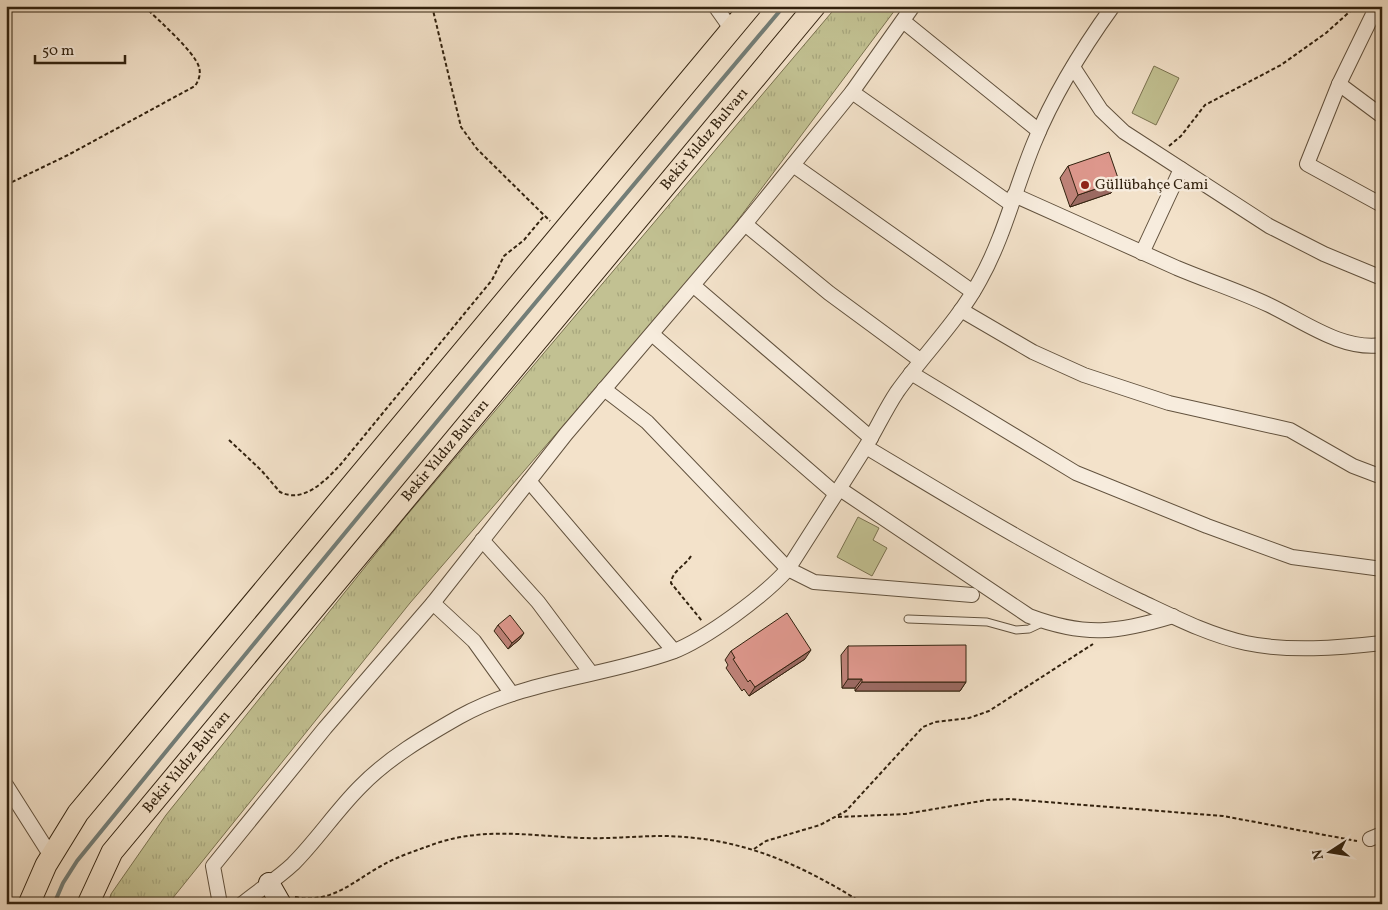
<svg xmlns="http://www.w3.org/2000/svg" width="1388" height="910" font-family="Vollkorn,serif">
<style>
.grass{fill:url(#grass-tufts);stroke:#7a7250}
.pitch{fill:#c2c192;stroke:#7a7250}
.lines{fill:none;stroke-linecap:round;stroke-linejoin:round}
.stream{stroke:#737e78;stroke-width:4}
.lane-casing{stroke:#62523e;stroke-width:9}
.street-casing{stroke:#62523e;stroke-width:16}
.secondary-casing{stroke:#32220f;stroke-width:22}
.primary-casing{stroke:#32220f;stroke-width:23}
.path{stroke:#32220f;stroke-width:2;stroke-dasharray:4 2.5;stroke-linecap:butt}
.lane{stroke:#f7ecdd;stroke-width:7}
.street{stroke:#f7ecdd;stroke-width:14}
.secondary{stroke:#f7ecdd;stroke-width:20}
.primary{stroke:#f3e2ca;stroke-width:21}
.wall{fill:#be8278;stroke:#32220f}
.shaded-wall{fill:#9b6a62;stroke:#32220f}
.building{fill:#dd978c;stroke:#32220f}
.poi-dot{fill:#8f2418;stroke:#f7ecdd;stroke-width:2}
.labels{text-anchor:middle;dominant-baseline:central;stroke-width:5;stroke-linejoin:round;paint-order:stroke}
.street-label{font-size:15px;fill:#32220f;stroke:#f7ecdd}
.poi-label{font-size:15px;fill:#32220f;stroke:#f7ecdd;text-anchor:start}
</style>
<defs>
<pattern id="grass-tufts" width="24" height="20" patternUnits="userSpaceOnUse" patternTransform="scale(1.25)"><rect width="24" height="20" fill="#c2c192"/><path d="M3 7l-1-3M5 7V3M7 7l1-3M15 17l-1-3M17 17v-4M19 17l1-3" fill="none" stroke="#a7a67d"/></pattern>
</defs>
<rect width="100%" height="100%" fill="#f3e2ca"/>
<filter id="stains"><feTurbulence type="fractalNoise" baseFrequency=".004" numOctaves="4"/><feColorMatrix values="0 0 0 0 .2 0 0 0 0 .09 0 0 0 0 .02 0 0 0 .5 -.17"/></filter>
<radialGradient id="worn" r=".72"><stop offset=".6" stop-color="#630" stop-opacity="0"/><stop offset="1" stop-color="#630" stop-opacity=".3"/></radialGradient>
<!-- grass -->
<path class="grass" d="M837,6h61l-178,238 -310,359 -242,301h-60l3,-10 55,-79 236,-294z"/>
<!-- pitch -->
<g class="pitch">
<path d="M1154,66l25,12 -23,47 -24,-12z"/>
<path d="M858,517l21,11 -6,12 14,8 -15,28 -35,-19z"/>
</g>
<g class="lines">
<!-- stream -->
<path class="stream" d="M54,904l9,-21 14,-22c233,-287 468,-572 707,-855"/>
<!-- lane casing -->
<g class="lane-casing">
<path id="lane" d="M908,619l79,3 29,8 13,-1 15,-7"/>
</g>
<!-- street casing -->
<g class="street-casing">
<g id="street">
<path d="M715,6l17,24"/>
<path d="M1377,6l-38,78 -32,80 75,41"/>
<path d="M903,21l136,110"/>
<path d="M1073,67l28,43 23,22 145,94 55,28 58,24"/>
<path d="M1339,84l43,32"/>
<path d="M852,92l159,112"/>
<path d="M793,165l180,127"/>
<path d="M1014,195c54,24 109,49 163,73 31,13 62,23 92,37 34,16 73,46 113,40"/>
<path d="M745,224l84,69 91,67"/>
<path d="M1142,253l39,-84"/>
<path d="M694,286l177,152"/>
<path d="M961,310l72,42 51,23 85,28 121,27 63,36 29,11"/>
<path d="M652,334l184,160"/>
<path d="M911,373l165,100 131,53 85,31 90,12"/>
<path d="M604,389l43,33 141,147 26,13 158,13"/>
<path d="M866,447c90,54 179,109 274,154 34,16 69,34 106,42 43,9 92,5 136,0"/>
<path d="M529,481l145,170"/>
<path d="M840,489l189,127c56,21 88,17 144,0"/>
<path d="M482,540l56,62 53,71"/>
<path d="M433,603l41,38 38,53"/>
<path d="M6,785l45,71"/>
<path d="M1370,839l12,-5"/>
<path d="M220,904l-7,-38 112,-138 108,-125 133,-169 179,-210 107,-132 61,-86"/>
<path d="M242,904c17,-14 35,-25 51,-40 24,-24 43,-53 67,-77 28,-29 64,-50 99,-70 66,-37 143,-40 213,-65 34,-13 92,-56 116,-83 26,-41 52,-81 77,-121 11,-18 20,-38 32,-56 27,-38 61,-71 83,-112 24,-43 35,-91 54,-137 20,-49 48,-94 79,-137"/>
</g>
</g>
<!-- secondary casing -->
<g class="secondary-casing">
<path id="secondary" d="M269,883l12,21"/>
</g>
<!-- primary casing -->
<g class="primary-casing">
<g id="primary">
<path d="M29,904l17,-39 32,-52 673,-807"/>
<path id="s1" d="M88,904l24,-52 703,-846"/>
</g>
</g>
<!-- path -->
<g class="path">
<path d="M432,6l29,121 16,22 73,72"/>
<path d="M1169,146l12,-10 24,-31 76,-40 45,-32 30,-27"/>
<path d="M6,185l62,-30 127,-69c4,-6 6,-12 4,-19 -5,-16 -41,-47 -55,-61"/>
<path d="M229,440l32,30 19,22c24,12 46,-12 61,-28l151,-184 12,-24 20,-16 20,-24"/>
<path d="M691,556c-6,10 -19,15 -20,27l31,38"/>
<path d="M838,817l67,-3 82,-14 22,-1 214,17 134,25"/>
<path d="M754,849l12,-8 54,-16 26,-14 77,-84 12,-5 34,-4 20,-7 104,-67"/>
<path d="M295,897c37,7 57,-15 86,-31 17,-10 37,-16 56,-23 49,-16 96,-7 146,-5 27,1 53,-2 80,-2 77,1 136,27 201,68"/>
</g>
<!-- lane -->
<use href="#lane" class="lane"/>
<!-- street -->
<use href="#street" class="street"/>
<!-- secondary -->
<use href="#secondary" class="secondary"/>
<!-- primary -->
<use href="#primary" class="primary"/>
</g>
<!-- wall -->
<g class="wall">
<path d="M1068,166l43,27 -41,14 -10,-29z"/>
<path d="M498,625l22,14 -12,10 -14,-18z"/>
<path d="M848,646l118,36 -6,9h-105v-3h-13l-1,-33z"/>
<path d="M731,651l74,8 -56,37 -5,-7 -2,2 -16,-23 2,-3 -3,-5z"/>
</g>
<!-- shaded-wall -->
<g class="shaded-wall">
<path d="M1119,181l-8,12 -41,14 8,-12z"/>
<path d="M524,633l-4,6 -12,10 4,-6z"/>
<path d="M811,650l-6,9 -56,37 6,-9z"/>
<path d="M848,679h14l-7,9h-13z"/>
<path d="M862,682h104l-6,9h-105z"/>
</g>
<!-- building -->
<g class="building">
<path d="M1109,152l10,29 -41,14 -10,-29z"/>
<path d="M787,613l24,37 -56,37 -5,-7 -2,2 -15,-23 2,-1 -4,-7z"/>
<path d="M510,615l14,18 -12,10 -14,-18z"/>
<path d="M966,645v37h-104v-3h-14v-33z"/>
</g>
<!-- markers -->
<circle class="poi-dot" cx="1085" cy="185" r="5"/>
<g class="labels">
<!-- street labels -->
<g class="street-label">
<text stroke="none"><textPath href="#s1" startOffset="984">Bekir Yıldız Bulvarı</textPath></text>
<text stroke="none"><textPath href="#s1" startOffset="579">Bekir Yıldız Bulvarı</textPath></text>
<text stroke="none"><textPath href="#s1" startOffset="174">Bekir Yıldız Bulvarı</textPath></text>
</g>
<!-- poi labels -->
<g class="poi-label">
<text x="1095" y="185">Güllübahçe Cami</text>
</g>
</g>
<!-- margin -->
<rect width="1388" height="910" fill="none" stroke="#f3e2ca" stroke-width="25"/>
<rect x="8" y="8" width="1373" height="895" fill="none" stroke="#32220f" stroke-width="2.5"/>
<rect x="12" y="12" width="1363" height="885" fill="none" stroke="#32220f"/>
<!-- north arrow -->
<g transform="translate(1330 852) rotate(258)" stroke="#f7ecdd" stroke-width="4" paint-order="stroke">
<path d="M0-4L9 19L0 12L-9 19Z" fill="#32220f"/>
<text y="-8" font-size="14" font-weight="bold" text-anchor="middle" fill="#32220f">N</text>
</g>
<!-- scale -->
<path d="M35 55v8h90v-8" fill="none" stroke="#32220f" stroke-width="2.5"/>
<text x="42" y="55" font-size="15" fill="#32220f" stroke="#f7ecdd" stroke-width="4" paint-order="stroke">50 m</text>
<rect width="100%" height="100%" filter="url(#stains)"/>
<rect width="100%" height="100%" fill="url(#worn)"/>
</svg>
